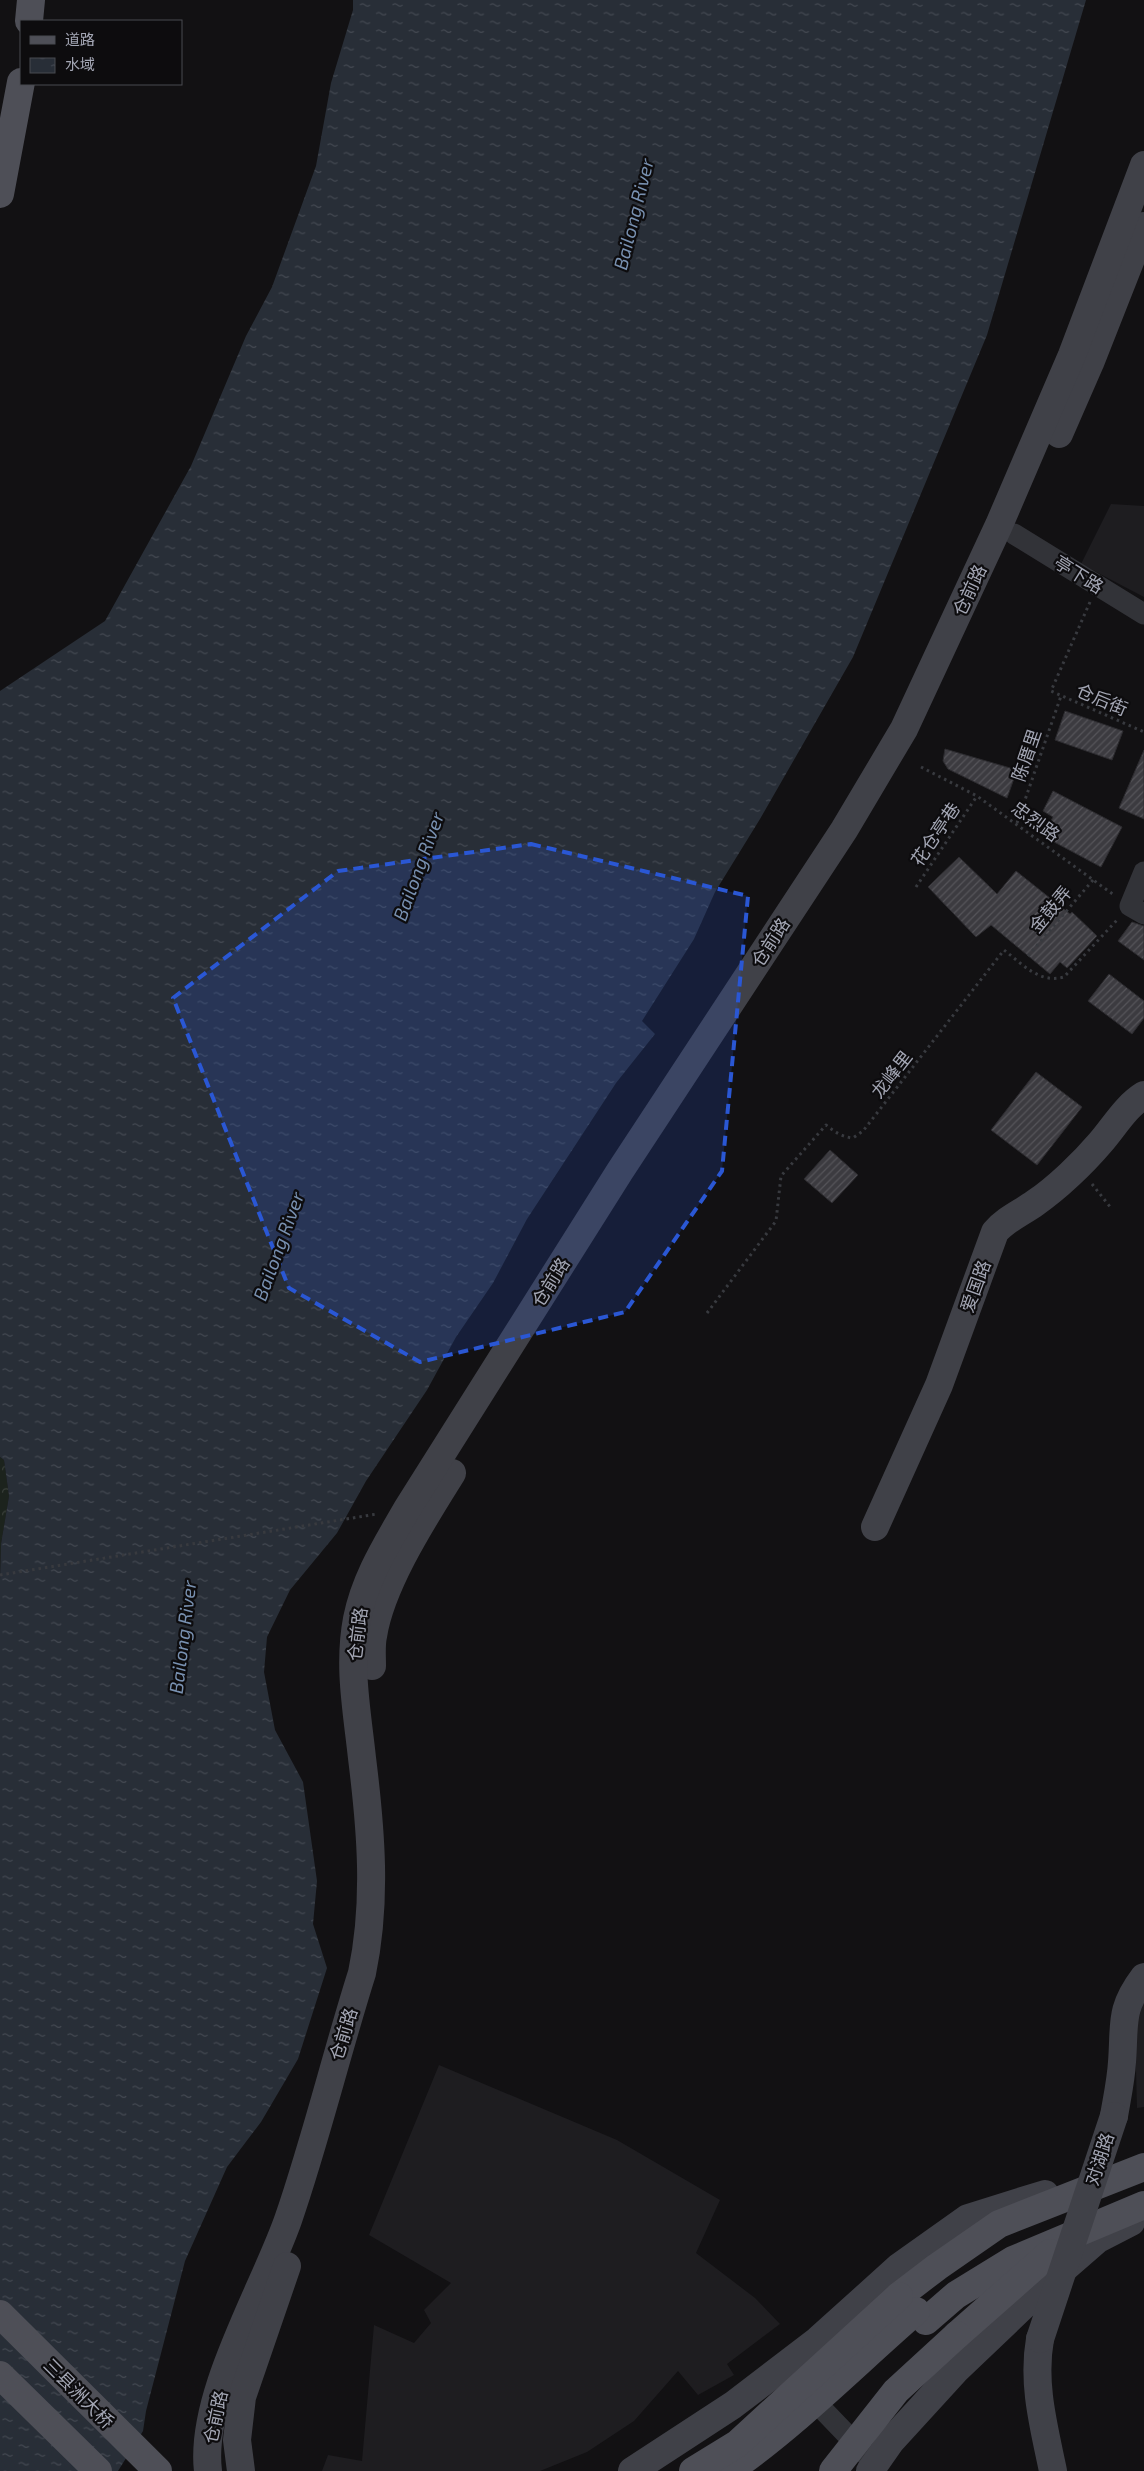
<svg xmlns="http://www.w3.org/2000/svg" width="1144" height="2471" font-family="'Exo 2','Noto Sans SC',sans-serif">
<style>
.built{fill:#1e1d20}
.forest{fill:url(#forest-crowns)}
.water{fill:url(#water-ripples)}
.building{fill:url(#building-hatch);stroke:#2c2b2f}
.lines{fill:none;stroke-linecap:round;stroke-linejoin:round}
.path{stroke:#383a3f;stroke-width:3;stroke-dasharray:2.5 4;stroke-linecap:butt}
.street{stroke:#323338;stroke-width:21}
.secondary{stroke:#404148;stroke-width:28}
.primary{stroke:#4e4f57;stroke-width:28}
.secondary-bridge{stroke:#404148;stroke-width:28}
.primary-bridge{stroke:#4e4f57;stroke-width:28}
.marked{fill:#2a57d4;fill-opacity:0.2;stroke:#2a57d4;stroke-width:4;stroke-dasharray:10 6;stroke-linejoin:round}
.labels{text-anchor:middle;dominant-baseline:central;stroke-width:4.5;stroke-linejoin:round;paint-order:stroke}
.street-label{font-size:18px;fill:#a3a6b4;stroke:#0d0c0e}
.water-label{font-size:19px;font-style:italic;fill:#7890b0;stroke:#0d0c0e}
</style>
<defs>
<pattern id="forest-crowns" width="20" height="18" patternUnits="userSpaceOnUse" patternTransform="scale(1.25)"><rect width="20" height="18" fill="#1c231d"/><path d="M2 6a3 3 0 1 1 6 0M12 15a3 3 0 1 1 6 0" fill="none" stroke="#3a403b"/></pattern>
<pattern id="water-ripples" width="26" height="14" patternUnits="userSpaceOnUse" patternTransform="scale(1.25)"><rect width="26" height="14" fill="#282e37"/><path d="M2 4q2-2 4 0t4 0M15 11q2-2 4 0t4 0" fill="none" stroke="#444952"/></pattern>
<pattern id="building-hatch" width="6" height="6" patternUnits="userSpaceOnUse" patternTransform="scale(1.25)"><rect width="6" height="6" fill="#3c3b40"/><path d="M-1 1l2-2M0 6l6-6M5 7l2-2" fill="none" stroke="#555459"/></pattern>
</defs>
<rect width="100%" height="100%" fill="#121113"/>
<!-- built -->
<g class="built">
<path d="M1111,504l33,2v91l-63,-33z"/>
<path d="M1144,2001v106l-7,1 -2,-78z"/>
<path d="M439,2065l178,75 103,60 -24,53 59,45 25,26 -53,40 7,11 -36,20 -20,-24 -44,50 -47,31 -47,19h-218l6,-16 34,6 12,-136 40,18 17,-20 -7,-13 27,-27 -82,-48z"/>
</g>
<!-- forest -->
<path class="forest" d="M0,1457l4,3 5,36 -8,48 -1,37z"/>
<!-- water -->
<path class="water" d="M353,0h733l-99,335 -134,322 -93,162 -45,73 -21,47 -52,82 13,13 -39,49 -89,136 -34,64 -37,54 -29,53 -61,91 -29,52 -47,57 -23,47 -3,35 11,58 28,52 14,99 -4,43 14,44 -29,91 -37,63 -34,45 -42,94 -39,150 -3,20 -25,40h-118v-890l1,-37 8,-48 -5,-36 -4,-3v-766l105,-70 86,-155 55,-130 26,-49 44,-121 15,-83 22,-73z"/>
<!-- building -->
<g class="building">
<path d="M1065,711l58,20 -11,29 -57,-20z"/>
<path d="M945,749l72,21 -10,28 -59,-29 -5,-8z"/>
<path d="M1144,750v69l-25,-11z"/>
<path d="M1053,791l69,36 -21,40 -58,-31 10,-19 -10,-6z"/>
<path d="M959,857l38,37 19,-23 54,43 2,-2 25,24 -30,32 -7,-6 -10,12 -59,-49 -15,12 -48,-50z"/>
<path d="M1132,922l12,4v34l-26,-19z"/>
<path d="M1109,974l35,27v17l-12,16 -44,-33z"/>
<path d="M1036,1072l46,35 -45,58 -46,-35z"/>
<path d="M830,1150l28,25 -26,28 -28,-24z"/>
</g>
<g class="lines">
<!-- path -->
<g class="path">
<path d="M1090,602l-39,89 93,41"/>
<path d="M921,767l56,29 137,99"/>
<path d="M1017,823l44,-127"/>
<path d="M916,887l61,-91"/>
<path d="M1028,956l65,-76"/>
<path d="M1092,1184l19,24"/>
<path d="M707,1313l69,-92 5,-45 45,-51c9,7 16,12 27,13l10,-7 141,-181c18,14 36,34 60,27l53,-57"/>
<path d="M0,1575l377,-61"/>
</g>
<!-- street -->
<g class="street">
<path d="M1014,534l130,80"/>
<path d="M1144,872l-14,34 14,8"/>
<path d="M804,2390l71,74"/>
</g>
<!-- secondary -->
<g class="secondary">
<path d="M1059,434l31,-71 54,-137"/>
<path d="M875,1527l64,-142 56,-153c11,-13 26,-19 40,-29 22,-15 48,-40 65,-60 14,-16 26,-37 44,-48"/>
<path d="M372,1666c0,-10 -1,-21 1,-30 8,-52 51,-118 79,-163"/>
<path d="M1114,2116c3,-18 7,-36 8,-54 3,-38 -3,-52 22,-85"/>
<path d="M1040,2339c-8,45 4,88 13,132"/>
<path d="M208,2471c-9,-75 55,-180 80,-251 28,-81 48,-165 74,-247 15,-71 9,-143 0,-215 -5,-47 -14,-92 -5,-139 8,-41 30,-75 50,-110l213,-338 224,-341 60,-101 95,-204 73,-170 72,-190"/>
<path d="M241,2471l-4,-31 5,-43 45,-131"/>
<path d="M632,2471l101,-66 85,-65 81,-73 69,-49 77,-24"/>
<path d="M870,2471l21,-30 64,-70 90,-86 53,-46 33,-17"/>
</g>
<!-- primary -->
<g class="primary">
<path d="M29,21l2,-21"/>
<path d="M0,194l21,-112"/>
<path d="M899,2296l38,-29 62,-43 145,-57"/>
<path d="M0,2314l158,157"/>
<path d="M926,2321l30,-26 57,-35 131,-55"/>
<path d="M957,2335l93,-82"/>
<path d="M0,2375l98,96"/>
</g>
<!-- secondary-bridge -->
<path class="secondary-bridge" d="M1040,2339l74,-223"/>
<!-- primary-bridge -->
<g class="primary-bridge">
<path d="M733,2468c66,-47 122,-104 183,-157"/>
<path d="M693,2471l44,-27 162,-148"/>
<path d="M833,2471l63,-80 61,-56"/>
</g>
</g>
<!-- marked area -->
<path class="marked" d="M531,844l217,52 -26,275 -97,141 -205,50 -131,-74 -116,-290 165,-127z"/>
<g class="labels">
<!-- street labels -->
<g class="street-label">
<text transform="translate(1079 574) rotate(32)">亭下路</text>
<text transform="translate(969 590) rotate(-65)">仓前路</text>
<text transform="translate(1102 699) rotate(23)">仓后街</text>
<text transform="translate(1026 755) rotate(-71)">陈厝里</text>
<text transform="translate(1036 821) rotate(36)">忠烈路</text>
<text transform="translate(935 834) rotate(-56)">花仓亭巷</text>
<text transform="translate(1050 909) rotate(-50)">金鼓弄</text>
<text transform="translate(770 942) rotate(-57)">仓前路</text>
<text transform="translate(891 1074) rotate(-52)">龙峰里</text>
<text transform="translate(550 1282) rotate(-58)">仓前路</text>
<text transform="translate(975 1286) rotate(-70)">爱国路</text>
<text transform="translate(357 1634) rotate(-83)">仓前路</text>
<text transform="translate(343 2034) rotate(-73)">仓前路</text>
<text transform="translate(1099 2159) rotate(-72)">对湖路</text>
<text transform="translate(79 2393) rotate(45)">三县洲大桥</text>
<text transform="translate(215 2417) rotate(-78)">仓前路</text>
</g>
<!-- water labels -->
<g class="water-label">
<text transform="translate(633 214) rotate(-76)">Bailong River</text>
<text transform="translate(418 866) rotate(-70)">Bailong River</text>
<text transform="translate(278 1246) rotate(-70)">Bailong River</text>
<text transform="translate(182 1637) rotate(-83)">Bailong River</text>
</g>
</g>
<!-- legend -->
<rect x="20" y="20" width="162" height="65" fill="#0d0c0e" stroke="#494a50"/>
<rect x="30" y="36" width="25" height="8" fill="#4e4f57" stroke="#494a50"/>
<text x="65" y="45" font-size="15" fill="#a3a6b4">道路</text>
<rect x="30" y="58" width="25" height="15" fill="url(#water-ripples)" stroke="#494a50"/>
<text x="65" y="70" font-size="15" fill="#a3a6b4">水域</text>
</svg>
